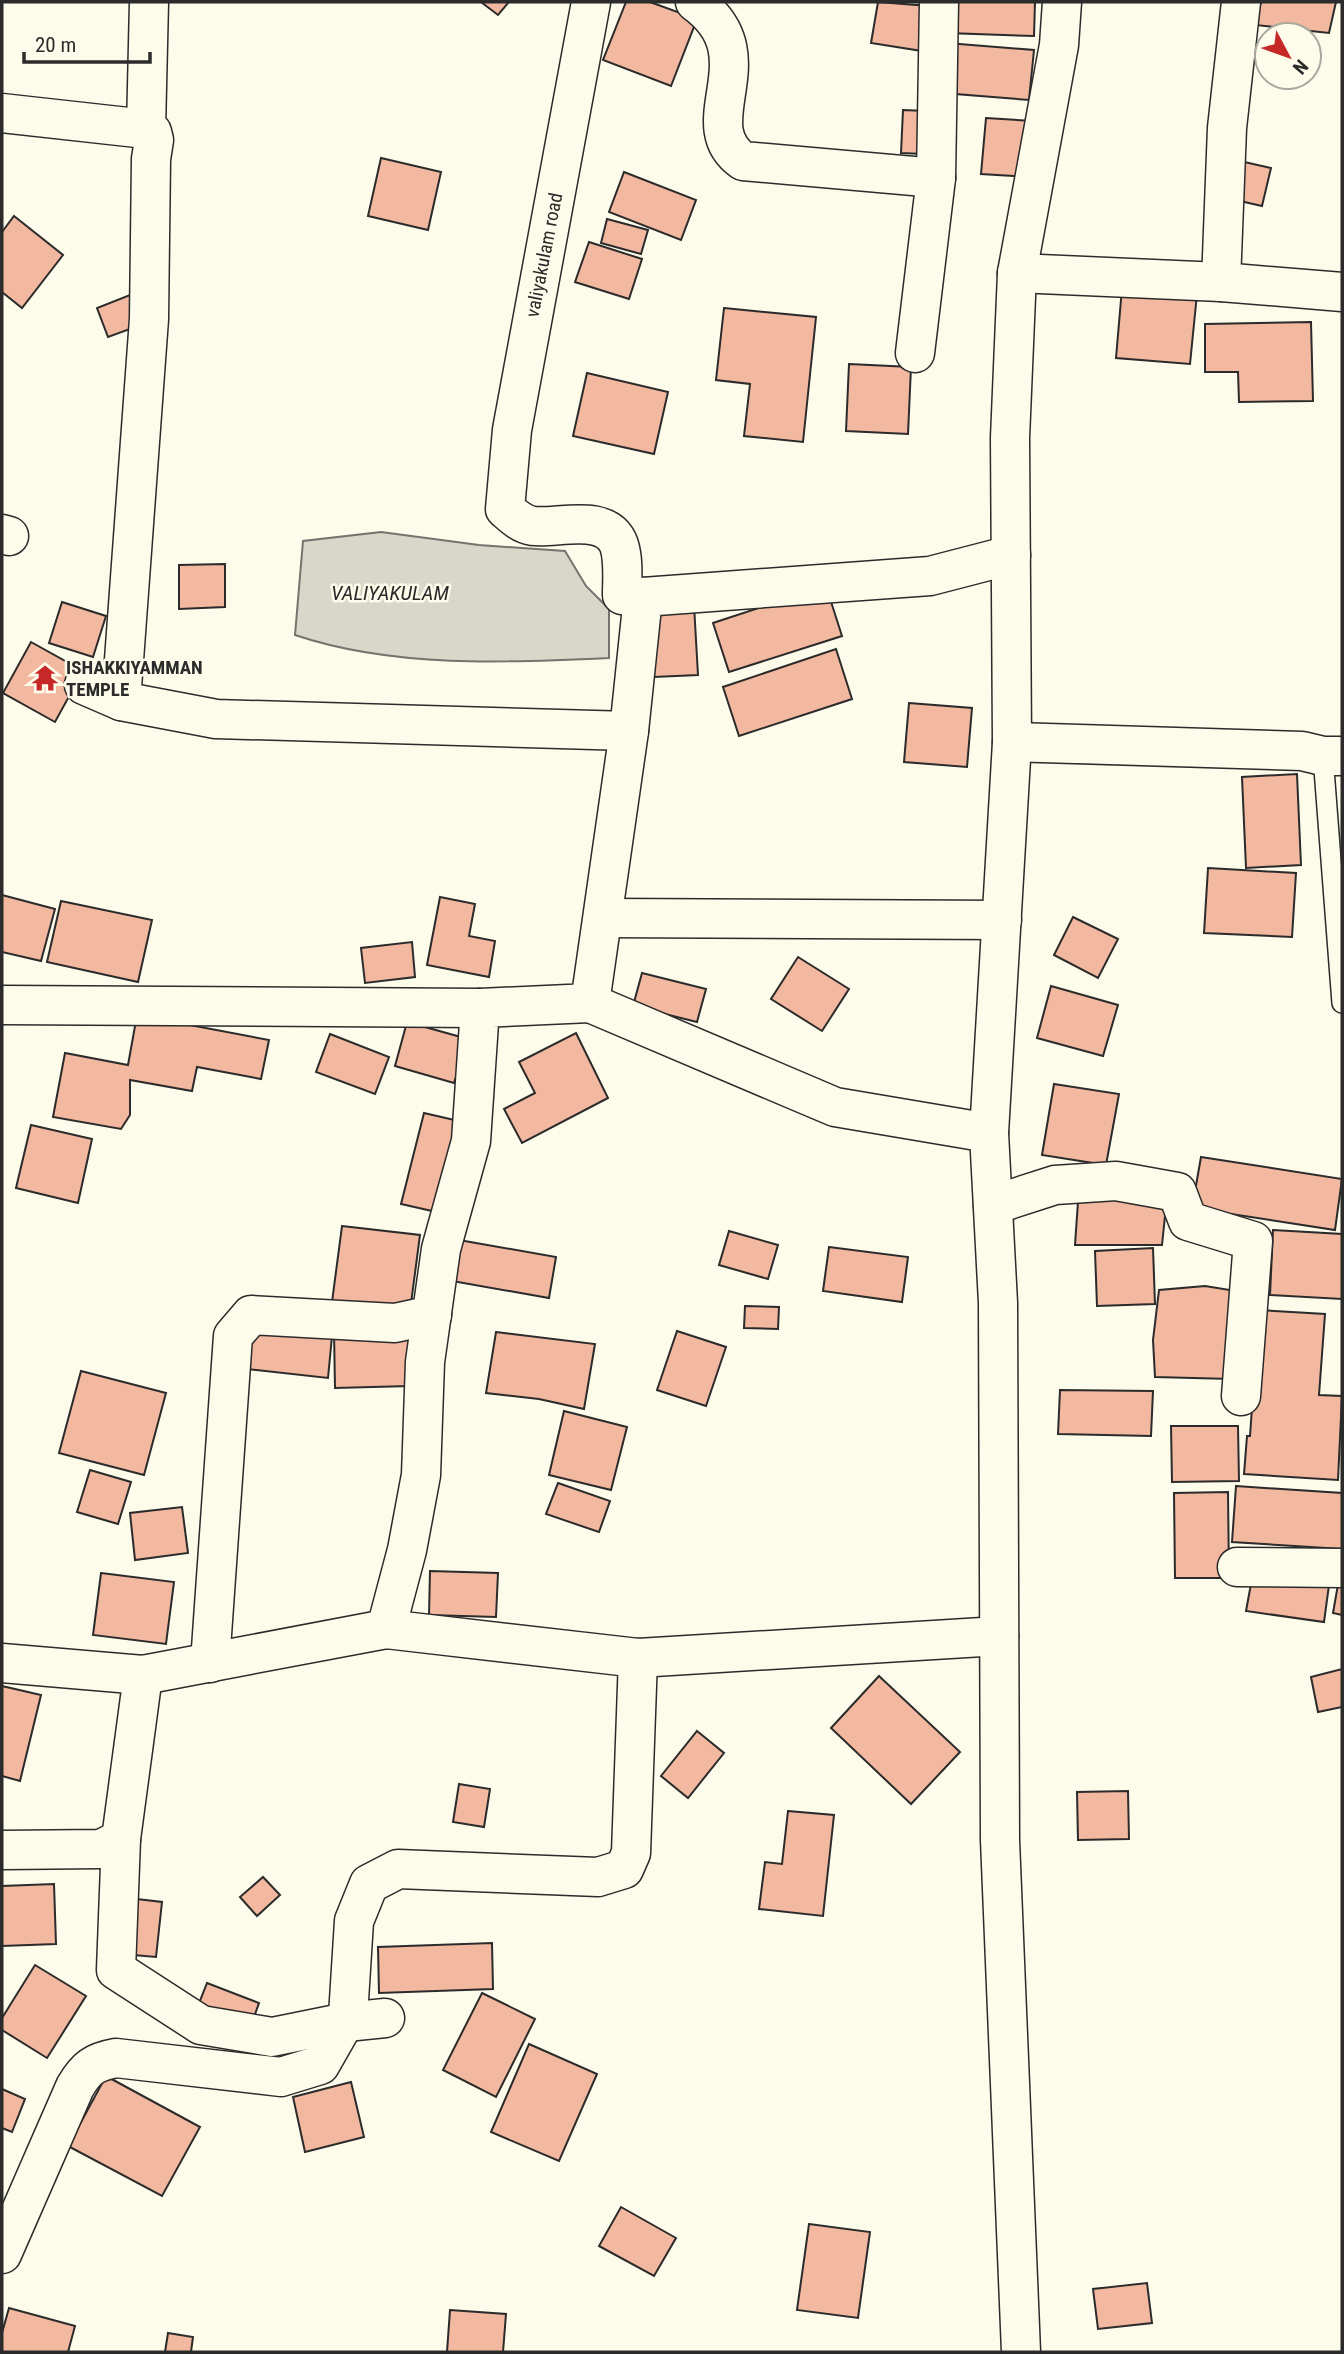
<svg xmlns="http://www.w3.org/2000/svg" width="1344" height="2354" font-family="'Roboto Condensed',sans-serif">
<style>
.water{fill:#d8d7c9;stroke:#74746e;stroke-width:2}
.building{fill:#f2b8a0;stroke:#2b2b2b;stroke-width:2}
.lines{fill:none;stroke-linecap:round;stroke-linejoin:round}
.lane-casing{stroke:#2b2b2b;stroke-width:22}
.street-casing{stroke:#2b2b2b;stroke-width:41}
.lane{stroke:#fdfbea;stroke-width:19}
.street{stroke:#fdfbea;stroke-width:38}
.labels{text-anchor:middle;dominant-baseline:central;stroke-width:5;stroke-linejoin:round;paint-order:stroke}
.street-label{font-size:19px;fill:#2b2b2b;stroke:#fdfbea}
.poi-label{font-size:19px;font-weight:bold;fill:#2b2b2b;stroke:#fdfbea;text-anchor:start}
.water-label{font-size:21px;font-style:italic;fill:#2b2b2b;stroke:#fdfbea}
</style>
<rect width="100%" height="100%" fill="#fdfbea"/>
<!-- water -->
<path class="water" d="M381,532l98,13 86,6 21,35 23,23v49c-102,5 -216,10 -314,-23l8,-94z"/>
<!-- building -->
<g class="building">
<path d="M481,2h28l-11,13z"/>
<path d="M626,2h24l47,17 -26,67 -68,-26z"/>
<path d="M878,2l51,4 -7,45 -51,-8z"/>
<path d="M948,2h87l-1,34 -87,-3z"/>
<path d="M1261,2h75l-7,31 -74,-8z"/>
<path d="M947,43l87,7 -5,50 -86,-7z"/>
<path d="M903,110l23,1 -2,43 -23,-1z"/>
<path d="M986,118l47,3 -4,56 -48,-3z"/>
<path d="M381,158l60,14 -13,58 -60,-14z"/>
<path d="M1240,161l31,7 -9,38 -31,-7z"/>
<path d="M624,172l72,28 -15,40 -72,-28z"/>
<path d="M14,216l49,39 -41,53 -20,-16v-60z"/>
<path d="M607,219l41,11 -7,24 -40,-11z"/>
<path d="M589,242l53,17 -13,40 -54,-17z"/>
<path d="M1122,288l75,6 -7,70 -74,-6z"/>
<path d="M130,295l11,30 -33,12 -11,-29z"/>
<path d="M724,308l92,9 -13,125 -59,-6 6,-52 -34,-4z"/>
<path d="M1311,322l2,79 -74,1 -1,-30h-33v-48z"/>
<path d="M849,364l62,3 -3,67 -62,-3z"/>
<path d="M587,373l81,19 -14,62 -81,-18z"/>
<path d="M225,564v43l-46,2v-44z"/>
<path d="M826,586l16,50 -113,36 -16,-49z"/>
<path d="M62,602l44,14 -13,41 -44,-14z"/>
<path d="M694,605l4,70 -44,2 -3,-70z"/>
<path d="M31,642l52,29 -28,51 -52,-29z"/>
<path d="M836,649l16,50 -113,37 -16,-49z"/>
<path d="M909,703l63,5 -5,59 -63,-5z"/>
<path d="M1297,774l4,91 -55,3 -4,-91z"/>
<path d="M1208,868l88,5 -4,64 -88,-4z"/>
<path d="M2,895l53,14 -14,52 -39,-9z"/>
<path d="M440,897l35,7 -6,32 26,5 -6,36 -62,-12z"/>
<path d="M61,901l91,19 -14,62 -91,-20z"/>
<path d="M1073,917l45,22 -20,39 -44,-23z"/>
<path d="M412,942l3,35 -50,6 -4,-35z"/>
<path d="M798,957l51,32 -27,42 -51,-32z"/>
<path d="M642,973l64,16 -9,33 -64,-16z"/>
<path d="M1051,986l67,19 -15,51 -66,-18z"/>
<path d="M137,1015l132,25 -8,39 -64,-12 -5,24 -62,-11v35l-9,14 -68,-12 12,-64 63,12z"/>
<path d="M407,1022l61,17 -14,44 -59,-17z"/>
<path d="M576,1033l32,65 -86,45 -18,-34 31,-16 -16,-31z"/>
<path d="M330,1034l59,23 -14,37 -59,-22z"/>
<path d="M1054,1084l65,10 -13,71 -64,-10z"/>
<path d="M424,1113l39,9 -22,91 -40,-9z"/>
<path d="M31,1125l61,14 -14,64 -62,-15z"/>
<path d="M1201,1157l141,22 -7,51 -143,-22z"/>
<path d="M1079,1187l88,10 -5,48h-87z"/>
<path d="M342,1226l78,9 -10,76 -78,-9z"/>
<path d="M1273,1230l69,4v65l-72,-4z"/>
<path d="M729,1231l49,14 -10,34 -49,-14z"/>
<path d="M459,1240l97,17 -7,41 -97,-17z"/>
<path d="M829,1247l79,10 -6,45 -79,-11z"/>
<path d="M1153,1248l2,56 -58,2 -2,-55z"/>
<path d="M1205,1286l31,5 -5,88 -76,-2 -2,-37 6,-50z"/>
<path d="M745,1306l34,1 -1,22 -34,-1z"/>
<path d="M1259,1310l66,4 -6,81 23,1 -4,84 -94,-6 3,-38h3z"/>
<path d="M253,1327l79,9 -4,42 -81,-9z"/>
<path d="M409,1330l1,56 -75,2 -1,-56z"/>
<path d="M677,1331l49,16 -20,59 -49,-16z"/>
<path d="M496,1332l99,12 -11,65 -45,-10 -53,-6z"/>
<path d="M81,1371l85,22 -22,82 -85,-22z"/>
<path d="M1060,1390l93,1 -2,45 -93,-2z"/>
<path d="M564,1411l63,16 -16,63 -62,-15z"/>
<path d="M1171,1426h67l1,55 -67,1z"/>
<path d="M90,1470l41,12 -13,42 -41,-12z"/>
<path d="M558,1483l52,18 -11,31 -53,-18z"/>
<path d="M1236,1486l106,7v56l-110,-7z"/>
<path d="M1228,1492l1,86h-54l-1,-85z"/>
<path d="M182,1507l6,46 -53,7 -5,-47z"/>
<path d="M430,1571l68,2 -2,44 -67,-2z"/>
<path d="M101,1573l73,9 -8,62 -73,-9z"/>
<path d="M1253,1573l76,12 -5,37 -78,-11z"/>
<path d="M1340,1573h2v42l-9,-2z"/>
<path d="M1342,1669v38l-24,5 -7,-35z"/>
<path d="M879,1676l81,76 -49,52 -80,-76z"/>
<path d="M2,1686l39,9 -21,86 -18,-5z"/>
<path d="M697,1731l27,22 -36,45 -27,-22z"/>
<path d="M459,1784l31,5 -6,38 -31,-5z"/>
<path d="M1128,1791l1,48 -51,1 -1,-48z"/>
<path d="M788,1811l46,4 -11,101 -64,-7 6,-47 17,2z"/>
<path d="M263,1877l17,18 -23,21 -17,-19z"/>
<path d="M54,1884l2,60 -54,2v-60z"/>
<path d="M128,1898l34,4 -6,55 -34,-3z"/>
<path d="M492,1943l1,46 -114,4 -1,-46z"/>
<path d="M35,1965l51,31 -39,62 -45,-28v-12z"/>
<path d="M207,1983l52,20 -10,28 -53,-20z"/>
<path d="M482,1993l53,26 -39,78 -53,-27z"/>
<path d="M529,2044l68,30 -38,87 -68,-29z"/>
<path d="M106,2076l94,51 -38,69 -94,-50z"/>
<path d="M351,2082l13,55 -59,15 -12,-55z"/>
<path d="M2,2089l23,10 -13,33 -10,-4z"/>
<path d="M621,2207l55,31 -22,38 -55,-30z"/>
<path d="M809,2224l61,8 -12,86 -61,-8z"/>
<path d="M1147,2283l5,40 -54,6 -5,-40z"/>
<path d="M9,2308l66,18 -7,26h-66v-19z"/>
<path d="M450,2310l56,4 -3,38h-56z"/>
<path d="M168,2333l25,4 -2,15h-26z"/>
</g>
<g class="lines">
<!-- lane casing -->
<g class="lane-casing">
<path id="lane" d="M1323,756l19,247"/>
</g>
<!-- street casing -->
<g class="street-casing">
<g id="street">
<path d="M591,2l-79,428 -7,79c8,7 16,15 28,17 25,3 74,-14 86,19 5,15 3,35 3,50l21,2"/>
<path d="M695,2c75,54 -6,121 48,159l193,17"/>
<path d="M2,113l144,16 6,3 2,8 -3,19 -2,160 -28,382"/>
<path d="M146,129l3,-127"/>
<path d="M1017,273l204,9 121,10"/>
<path d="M1221,282l6,-154 14,-126"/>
<path d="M915,353l21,-175 3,-176"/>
<path d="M2,534l7,2"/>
<path d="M84,685l37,16 95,18 413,12"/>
<path d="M1012,742l290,9 21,5h19"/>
<path d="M603,918l399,2"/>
<path d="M590,1003l245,104 154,26"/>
<path d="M2,1005l478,3"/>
<path d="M993,1205l62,-20 61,-4 61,11 11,29 65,20 -12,155"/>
<path d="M1237,1567l105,1"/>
<path d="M638,1658l361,-22"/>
<path d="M2,1663l141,12 243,-46 21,-79 14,-75 4,-113 16,-113 30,-108 9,-133 110,-5 39,-272 14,-134 287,-21 81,-21"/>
<path d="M210,1663l23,-327 18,-21 144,8 37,-8"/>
<path d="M121,1839l-5,131 85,55 71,12 74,-15 39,-4"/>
<path d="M2,1850l99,-1 20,-10 22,-164"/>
<path d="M2,2254l73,-167c11,-19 19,-25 41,-29l165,19 39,-12 28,-49 6,-95 15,-37 29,-15 200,8 26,-8 7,-16 7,-195 -252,-29"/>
<path d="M1021,2352l-21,-512 -2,-537 -9,-170 23,-391 -2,-304 7,-165 42,-228 3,-43"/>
</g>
</g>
<!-- lane -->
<use href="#lane" class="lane"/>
<!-- street -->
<use href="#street" class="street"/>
</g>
<!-- icons -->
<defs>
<g id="temple-bare" transform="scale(2.1)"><path d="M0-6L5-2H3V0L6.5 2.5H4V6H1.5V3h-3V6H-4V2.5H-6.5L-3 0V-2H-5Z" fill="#c62828" stroke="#fdfbea" stroke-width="2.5" paint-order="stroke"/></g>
</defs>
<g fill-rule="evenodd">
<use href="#temple-bare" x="45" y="678"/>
</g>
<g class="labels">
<!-- street labels -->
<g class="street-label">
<text transform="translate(544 255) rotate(-79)">valiyakulam road</text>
</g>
<!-- poi labels -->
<g class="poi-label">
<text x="66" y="667">ISHAKKIYAMMAN<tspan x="66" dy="22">TEMPLE</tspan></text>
</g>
<!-- water labels -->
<g class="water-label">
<text x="390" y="593">VALIYAKULAM</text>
</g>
</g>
<!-- border -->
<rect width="1344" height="2354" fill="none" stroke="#2b2b2b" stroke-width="7"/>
<!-- north arrow -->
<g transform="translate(1288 56) rotate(131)"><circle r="33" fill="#fdfbea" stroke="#a9a89e" stroke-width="2"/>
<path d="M0-5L12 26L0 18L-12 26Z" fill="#c62828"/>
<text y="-10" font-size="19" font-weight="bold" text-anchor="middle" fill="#2b2b2b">N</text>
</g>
<!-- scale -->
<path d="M24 52v10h126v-10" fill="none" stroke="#2b2b2b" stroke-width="3.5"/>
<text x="35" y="52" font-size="21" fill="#2b2b2b" stroke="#fdfbea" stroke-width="5" paint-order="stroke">20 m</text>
</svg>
